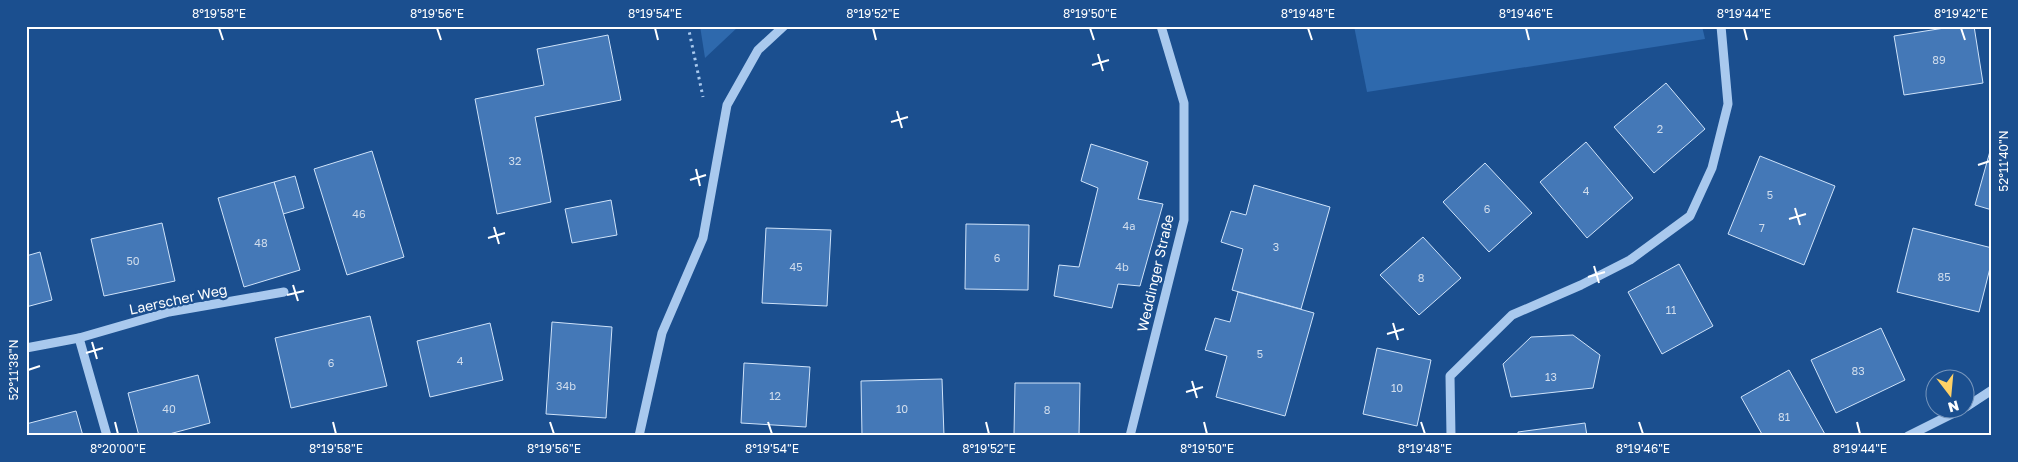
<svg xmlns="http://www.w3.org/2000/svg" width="2018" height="462" font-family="'Golos Text',sans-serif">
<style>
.green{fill:#2e69ad}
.building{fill:#4478b7;stroke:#cfe3fa}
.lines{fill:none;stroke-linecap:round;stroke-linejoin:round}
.path{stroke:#a9c9ee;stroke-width:3;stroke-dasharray:2.5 4;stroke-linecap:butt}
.minor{stroke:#a9c9ee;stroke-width:9}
.ticks{fill:none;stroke:#fff;stroke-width:2}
.labels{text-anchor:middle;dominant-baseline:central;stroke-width:4.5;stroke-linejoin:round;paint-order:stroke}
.number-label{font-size:11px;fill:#d0dded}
.street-label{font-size:14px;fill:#fff;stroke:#1b4f8f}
.neatline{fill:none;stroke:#fff;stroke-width:2}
.ticks-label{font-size:12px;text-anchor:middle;fill:#fff}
</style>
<rect width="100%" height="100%" fill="#1b4f8f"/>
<!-- green -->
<g class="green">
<path d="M700,26h39l-34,32z"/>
<path d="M1354,26h348l3,13 -338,53z"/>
</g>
<!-- building -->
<g class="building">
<path d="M1957,26h17l9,57 -79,12 -10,-59z"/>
<path d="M608,35l13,65 -86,17 16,85 -54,12 -22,-115 69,-14 -7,-36z"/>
<path d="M1666,83l39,46 -51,44 -40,-46z"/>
<path d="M1586,142l47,56 -46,40 -47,-56z"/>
<path d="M1091,144l57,18 -10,37 25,5 -23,82 -22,-2 -6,24 -58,-12 5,-31 20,2 19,-79 -17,-7z"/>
<path d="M1992,144v66l-17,-5z"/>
<path d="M372,151l32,106 -57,18 -33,-106z"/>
<path d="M1760,156l75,30 -31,79 -76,-31z"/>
<path d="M1485,163l47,50 -43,39 -46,-50z"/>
<path d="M295,176l9,32 -21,6 -9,-32z"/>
<path d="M274,182l26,88 -56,17 -26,-89z"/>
<path d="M1254,185l76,22 -29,102 -69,-19 11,-41 -22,-7 10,-31 15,4z"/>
<path d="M611,200l6,35 -45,8 -7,-34z"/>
<path d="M162,223l13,58 -71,15 -13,-57z"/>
<path d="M966,224l63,1 -1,65 -63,-1z"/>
<path d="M766,228l65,2 -4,76 -65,-3z"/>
<path d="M1913,228l79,20v12l-13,52 -82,-20z"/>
<path d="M1423,237l38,41 -42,37 -39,-40z"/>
<path d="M40,252l12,48 -26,7v-51z"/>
<path d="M1679,264l34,62 -51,28 -34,-62z"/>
<path d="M1238,292l76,21 -29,103 -69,-19 11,-41 -22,-6 10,-32 15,4z"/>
<path d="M370,316l17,70 -96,22 -16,-70z"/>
<path d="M552,322l60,5 -6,91 -60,-4z"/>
<path d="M490,323l13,57 -73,17 -13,-56z"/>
<path d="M1881,328l24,52 -69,33 -25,-53z"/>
<path d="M1573,335l27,20 -7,33 -82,9 -8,-33 28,-27z"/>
<path d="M1377,348l54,12 -14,66 -54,-12z"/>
<path d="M744,363l66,4 -4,60 -65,-4z"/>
<path d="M1789,370l37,66h-63l-22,-39z"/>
<path d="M198,375l12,48 -48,13h-23l-11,-43z"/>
<path d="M942,379l2,57h-82l-1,-55z"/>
<path d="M1015,383h65l-1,52 -65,-1z"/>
<path d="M76,411l7,25h-57v-12z"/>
<path d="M1585,423l2,13h-69v-4z"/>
</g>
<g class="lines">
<!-- path -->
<path class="path" d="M688,26l15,71"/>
<!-- minor -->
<g class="minor">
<path d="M79,338l28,98"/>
<path d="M26,348l53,-10 90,-26 115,-20"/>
<path d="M1966,407l26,-17"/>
<path d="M639,436l23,-103 41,-95 24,-133 31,-55 26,-24"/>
<path d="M1130,436l54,-216v-117l-23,-77"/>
<path d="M1451,436l-1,-60 62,-61 69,-30 49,-25 60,-44 22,-48 16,-64 -7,-78"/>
<path d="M1908,436l52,-26"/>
</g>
</g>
<!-- ticks -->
<path class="ticks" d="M219,28l4,12M437,28l4,12M655,28l3,12M873,28l3,12M1090,28l4,12M1308,28l4,12M1526,28l3,12M1744,28l3,12M1961,28l4,12M1098,54l5,17M1092,65l17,-5M897,111l5,17M891,122l17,-5M1978,165l12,-4M696,169l4,17M690,180l16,-5M1795,208l5,17M1789,219l17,-5M494,227l5,17M488,238l17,-5M1594,266l5,17M1588,277l17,-5M293,285l5,16M287,295l17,-4M1393,323l5,17M1387,334l17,-5M92,342l5,17M86,353l17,-5M28,370l12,-4M1192,381l5,17M1186,392l17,-5M115,422l3,12M333,422l3,12M550,422l4,12M768,422l4,12M986,422l3,12M1204,422l3,12M1421,422l4,12M1639,422l4,12M1857,422l3,12"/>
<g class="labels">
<!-- number labels -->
<g class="number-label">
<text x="1939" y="59">89</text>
<text x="1660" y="128">2</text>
<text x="515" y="160">32</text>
<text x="1586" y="190">4</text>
<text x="1770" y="194">5</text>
<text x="1487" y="208">6</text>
<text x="359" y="213">46</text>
<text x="1129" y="225">4a</text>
<text x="1762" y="227">7</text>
<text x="261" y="242">48</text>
<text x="1276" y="246">3</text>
<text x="997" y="257">6</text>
<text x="133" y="260">50</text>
<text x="796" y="266">45</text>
<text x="1122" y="266">4b</text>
<text x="1944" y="276">85</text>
<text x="1421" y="277">8</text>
<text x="1671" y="309">11</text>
<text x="1260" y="353">5</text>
<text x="460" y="360">4</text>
<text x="331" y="362">6</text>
<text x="1858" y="370">83</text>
<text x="1551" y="376">13</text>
<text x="566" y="385">34b</text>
<text x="1397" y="387">10</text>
<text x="775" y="395">12</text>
<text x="169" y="408">40</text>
<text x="902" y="408">10</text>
<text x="1047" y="409">8</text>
<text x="1784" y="416">81</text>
</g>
<!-- street labels -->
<g class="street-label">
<text transform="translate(1155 273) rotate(-77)">Weddinger Straße</text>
<text transform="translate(178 299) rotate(-12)">Laerscher Weg</text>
</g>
</g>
<!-- border -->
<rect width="2018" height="462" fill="none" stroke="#1b4f8f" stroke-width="55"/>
<!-- north arrow -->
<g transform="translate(1950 394) rotate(164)"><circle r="24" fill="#1b4f8f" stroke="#7695bc"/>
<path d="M0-4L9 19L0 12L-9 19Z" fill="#ffd166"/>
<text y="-8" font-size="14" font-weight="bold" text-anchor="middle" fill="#ffffff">N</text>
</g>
<rect x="28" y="28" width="1962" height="406" class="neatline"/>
<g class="ticks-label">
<text x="219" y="18">8°19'58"E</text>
<text x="437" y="18">8°19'56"E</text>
<text x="655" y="18">8°19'54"E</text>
<text x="873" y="18">8°19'52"E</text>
<text x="1090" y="18">8°19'50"E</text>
<text x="1308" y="18">8°19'48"E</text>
<text x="1526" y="18">8°19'46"E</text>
<text x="1744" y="18">8°19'44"E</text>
<text x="1961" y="18">8°19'42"E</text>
<text transform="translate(2004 161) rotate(-90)" y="4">52°11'40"N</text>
<text transform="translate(14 370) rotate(-90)" y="4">52°11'38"N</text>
<text x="118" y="453">8°20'00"E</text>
<text x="336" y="453">8°19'58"E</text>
<text x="554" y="453">8°19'56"E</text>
<text x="772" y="453">8°19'54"E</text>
<text x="989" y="453">8°19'52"E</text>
<text x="1207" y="453">8°19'50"E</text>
<text x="1425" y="453">8°19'48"E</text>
<text x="1643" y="453">8°19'46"E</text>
<text x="1860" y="453">8°19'44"E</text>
</g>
</svg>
